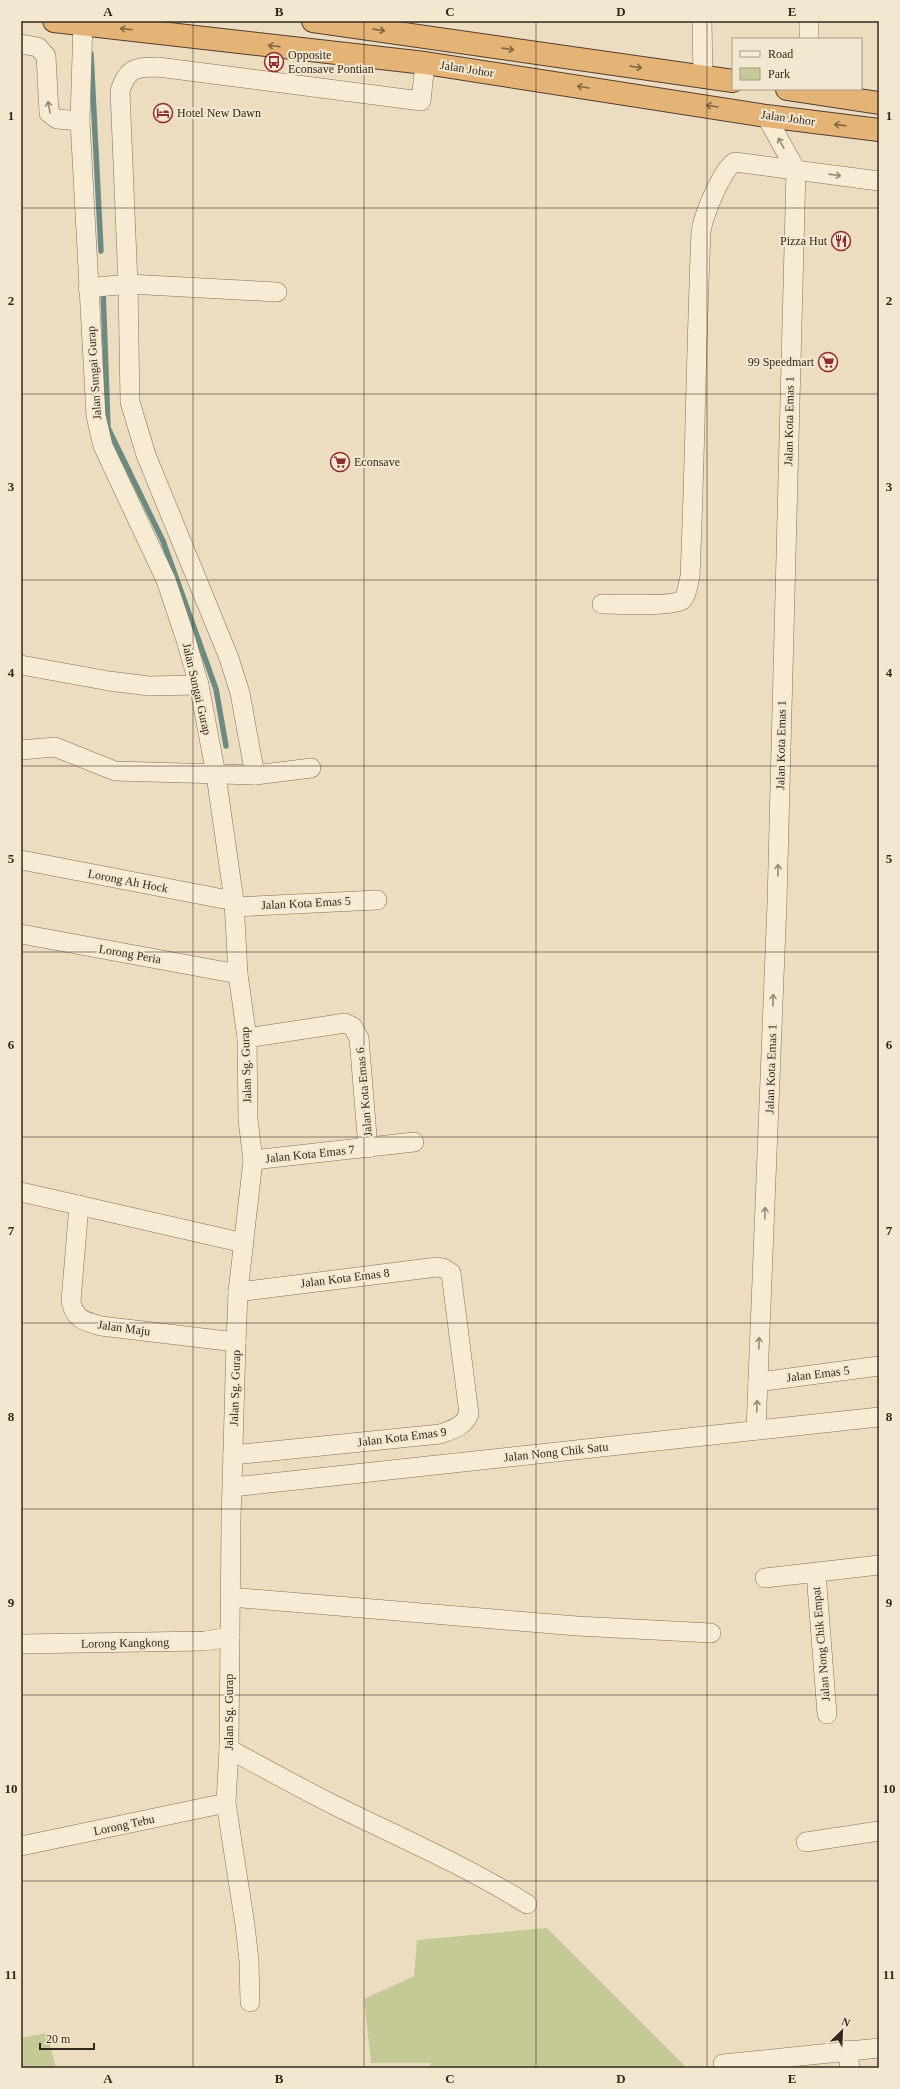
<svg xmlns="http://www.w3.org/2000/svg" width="900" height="2089" font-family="Georgia,serif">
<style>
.green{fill:#c5c995}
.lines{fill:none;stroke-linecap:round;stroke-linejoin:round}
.stream{stroke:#6b8b82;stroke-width:5.5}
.minor-casing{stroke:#846e59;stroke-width:20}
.trunk-casing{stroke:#523d2d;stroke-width:24}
.minor{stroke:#f7ebd3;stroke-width:19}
.trunk{stroke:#e4b476;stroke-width:22}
.oneway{stroke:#836645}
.oneway2{stroke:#968978}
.grid{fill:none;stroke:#34271d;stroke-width:1;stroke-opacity:0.55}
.labels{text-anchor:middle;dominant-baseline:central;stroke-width:4;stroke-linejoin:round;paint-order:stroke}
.poi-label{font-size:12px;fill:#34271d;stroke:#f4e7cf;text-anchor:start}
.street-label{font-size:12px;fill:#34271d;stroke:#f4e7cf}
.neatline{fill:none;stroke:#34271d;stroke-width:1.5}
.grid-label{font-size:13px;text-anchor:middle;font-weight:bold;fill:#34271d}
</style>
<rect width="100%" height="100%" fill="#ecddc0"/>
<!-- green -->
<g class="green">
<path d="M547,1928l138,138 -6,2h-248l-1,-5h-59l-7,-64 50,-23 3,-36z"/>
<path d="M47,2033l9,35h-35v-30z"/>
</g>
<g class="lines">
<!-- stream -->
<g class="stream">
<path d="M91,54l10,197"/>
<path d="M103,289l5,139 55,113 53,148 10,57"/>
</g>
<!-- minor casing -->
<g class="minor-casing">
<g id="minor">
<path d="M83,21l-3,100 16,295 7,30 63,134 20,60 13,45 17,90 18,126 4,73 9,64 1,82 5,40 -15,132 -2,50 -5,179 -2,228 -3,54 19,122 4,36 1,41"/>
<path d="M702,21l1,56"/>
<path d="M809,21v18"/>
<path d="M21,44l17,3 8,9 3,57 8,6 23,2"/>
<path d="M88,288l40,-4 149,8"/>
<path d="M602,604c15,0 70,3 80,-4 5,-4 6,-17 8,-23 5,-115 6,-230 11,-345 2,-16 21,-63 34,-70l144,19"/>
<path d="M21,665l88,16 40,5 50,-1"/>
<path d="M21,750l34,-3 60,24 140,4 56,-7"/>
<path d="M255,775l-15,-82 -11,-35 -83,-203 -16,-53 -2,-118 -8,-193c7,-23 16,-24 38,-24l263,34 4,-38"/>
<path d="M21,860l213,41"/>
<path d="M234,907l143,-7"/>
<path d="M21,934l217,40"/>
<path d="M247,1038l98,-15 8,4 6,11 9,110"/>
<path d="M253,1160l161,-18"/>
<path d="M21,1192l223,51"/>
<path d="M79,1205l-8,96c4,19 13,20 30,25l135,16"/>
<path d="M758,1382l121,-16"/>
<path d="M756,1430l21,-527 19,-733 -30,-54"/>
<path d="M233,1455l207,-21c14,-5 23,-7 29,-20l-18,-141 -8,-5 -6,-1 -199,25"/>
<path d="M233,1487l646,-70"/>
<path d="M816,1573l11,141"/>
<path d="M765,1578l114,-13"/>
<path d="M230,1597l347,29 134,7"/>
<path d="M21,1644l184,-3 25,-4"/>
<path d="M229,1749c35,19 69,38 105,56 65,32 132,61 193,99"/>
<path d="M806,1842l73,-11"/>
<path d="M21,1846l205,-43"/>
<path d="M847,2050l3,18"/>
<path d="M723,2064l156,-16"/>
</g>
</g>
<!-- trunk casing -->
<g class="trunk-casing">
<g id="trunk">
<path d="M54,21l371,42 341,53 113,14"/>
<path d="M313,21l420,60"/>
<path d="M787,89l92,14"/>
</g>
</g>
<!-- minor -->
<use href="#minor" class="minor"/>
<!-- trunk -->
<use href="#trunk" class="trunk"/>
</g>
<!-- one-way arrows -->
<defs><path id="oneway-shaft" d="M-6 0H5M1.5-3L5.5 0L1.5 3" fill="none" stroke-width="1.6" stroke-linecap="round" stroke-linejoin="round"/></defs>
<g class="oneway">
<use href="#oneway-shaft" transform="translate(126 29) rotate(-173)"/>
<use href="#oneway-shaft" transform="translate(379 30) rotate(8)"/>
<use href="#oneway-shaft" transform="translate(274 46) rotate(-174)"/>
<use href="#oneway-shaft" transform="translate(508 49) rotate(8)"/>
<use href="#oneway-shaft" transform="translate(636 67) rotate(8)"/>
<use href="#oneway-shaft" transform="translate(583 87) rotate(-171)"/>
<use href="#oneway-shaft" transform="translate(712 106) rotate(-171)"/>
<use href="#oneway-shaft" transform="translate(840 125) rotate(-173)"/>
</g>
<g class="oneway2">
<use href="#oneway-shaft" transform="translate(49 107) rotate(-100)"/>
<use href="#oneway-shaft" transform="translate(781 143) rotate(-119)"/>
<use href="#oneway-shaft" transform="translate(835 175) rotate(8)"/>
<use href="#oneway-shaft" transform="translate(778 870) rotate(-89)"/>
<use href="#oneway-shaft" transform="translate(773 1000) rotate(-88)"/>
<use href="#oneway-shaft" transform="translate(765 1213) rotate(-88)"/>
<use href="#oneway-shaft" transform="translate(759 1343) rotate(-88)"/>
<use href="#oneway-shaft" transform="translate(757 1406) rotate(-88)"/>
</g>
<!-- grid -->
<path class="grid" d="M193,21v2047M364,21v2047M536,21v2047M707,21v2047M21,208h858M21,394h858M21,580h858M21,766h858M21,952h858M21,1137h858M21,1323h858M21,1509h858M21,1695h858M21,1881h858"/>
<!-- icons -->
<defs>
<g id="bus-ring" transform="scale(1)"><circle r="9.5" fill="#f4e7cf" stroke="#902b31" stroke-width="1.5"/><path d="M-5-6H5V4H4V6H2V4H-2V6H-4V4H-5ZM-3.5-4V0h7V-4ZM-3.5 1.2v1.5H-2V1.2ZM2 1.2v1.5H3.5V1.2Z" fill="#902b31"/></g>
<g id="hotel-ring" transform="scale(1)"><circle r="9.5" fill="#f4e7cf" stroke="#902b31" stroke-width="1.5"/><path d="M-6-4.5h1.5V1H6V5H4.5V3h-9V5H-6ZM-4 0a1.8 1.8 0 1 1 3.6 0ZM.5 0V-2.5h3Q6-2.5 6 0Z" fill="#902b31"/></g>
<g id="restaurant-ring" transform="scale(1)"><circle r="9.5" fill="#f4e7cf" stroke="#902b31" stroke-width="1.5"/><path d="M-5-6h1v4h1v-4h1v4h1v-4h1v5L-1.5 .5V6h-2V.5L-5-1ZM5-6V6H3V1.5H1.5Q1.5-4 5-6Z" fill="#902b31"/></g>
<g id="supermarket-ring" transform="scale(1)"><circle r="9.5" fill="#f4e7cf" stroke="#902b31" stroke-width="1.5"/><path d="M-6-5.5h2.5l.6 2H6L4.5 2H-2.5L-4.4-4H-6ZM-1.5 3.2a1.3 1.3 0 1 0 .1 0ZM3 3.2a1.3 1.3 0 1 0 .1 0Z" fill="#902b31"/></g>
</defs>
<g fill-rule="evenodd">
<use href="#bus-ring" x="274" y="62"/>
<use href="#hotel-ring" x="163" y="113"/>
<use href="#restaurant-ring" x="841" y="241"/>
<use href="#supermarket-ring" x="828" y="362"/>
<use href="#supermarket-ring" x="340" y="462"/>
</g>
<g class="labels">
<!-- poi labels -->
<g class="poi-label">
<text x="288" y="55">Opposite<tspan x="288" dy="14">Econsave Pontian</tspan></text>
<text x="177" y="113">Hotel New Dawn</text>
<text x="827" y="241" text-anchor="end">Pizza Hut</text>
<text x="814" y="362" text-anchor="end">99 Speedmart</text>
<text x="354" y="462">Econsave</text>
</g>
<!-- street labels -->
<g class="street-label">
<text transform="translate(467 69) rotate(9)">Jalan Johor</text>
<text transform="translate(788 118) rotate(8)">Jalan Johor</text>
<text transform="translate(94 373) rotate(-94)">Jalan Sungai Gurap</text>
<text transform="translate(789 421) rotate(-89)">Jalan Kota Emas 1</text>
<text transform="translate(197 689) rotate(77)">Jalan Sungai Gurap</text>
<text transform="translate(781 745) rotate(-89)">Jalan Kota Emas 1</text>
<text transform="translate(128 881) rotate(11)">Lorong Ah Hock</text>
<text transform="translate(306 903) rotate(-3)">Jalan Kota Emas 5</text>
<text transform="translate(130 954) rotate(10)">Lorong Peria</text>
<text transform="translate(246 1065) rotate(-92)">Jalan Sg. Gurap</text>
<text transform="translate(771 1069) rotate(-88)">Jalan Kota Emas 1</text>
<text transform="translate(364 1092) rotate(-95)">Jalan Kota Emas 6</text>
<text transform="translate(310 1154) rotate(-6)">Jalan Kota Emas 7</text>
<text transform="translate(345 1278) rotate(-7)">Jalan Kota Emas 8</text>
<text transform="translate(124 1328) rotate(8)">Jalan Maju</text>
<text transform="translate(818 1374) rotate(-7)">Jalan Emas 5</text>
<text transform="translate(235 1388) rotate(-88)">Jalan Sg. Gurap</text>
<text transform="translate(402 1437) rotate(-7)">Jalan Kota Emas 9</text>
<text transform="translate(556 1452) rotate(-6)">Jalan Nong Chik Satu</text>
<text transform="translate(125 1643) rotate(-1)">Lorong Kangkong</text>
<text transform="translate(821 1644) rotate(-95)">Jalan Nong Chik Empat</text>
<text transform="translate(229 1712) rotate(-90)">Jalan Sg. Gurap</text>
<text transform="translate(124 1825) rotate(-12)">Lorong Tebu</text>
</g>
</g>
<!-- border -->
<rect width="900" height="2089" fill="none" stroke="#f4e7cf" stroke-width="44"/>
<!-- legend -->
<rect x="732" y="38" width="130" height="52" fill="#f4e7cf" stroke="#a79a88"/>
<rect x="740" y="51" width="20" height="6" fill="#f7ebd3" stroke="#a79a88"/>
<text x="768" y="58" font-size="12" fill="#34271d">Road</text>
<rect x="740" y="68" width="20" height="12" fill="#c5c995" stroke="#a79a88"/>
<text x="768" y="78" font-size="12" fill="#34271d">Park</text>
<!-- north arrow -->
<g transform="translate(842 2031) rotate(24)" stroke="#f4e7cf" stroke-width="3" paint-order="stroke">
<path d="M0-3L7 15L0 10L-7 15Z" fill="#34271d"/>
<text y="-6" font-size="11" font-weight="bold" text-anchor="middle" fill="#34271d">N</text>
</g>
<!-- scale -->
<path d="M40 2043v6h54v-6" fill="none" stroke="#34271d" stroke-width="2"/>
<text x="46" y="2043" font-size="12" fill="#34271d" stroke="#f4e7cf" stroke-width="3" paint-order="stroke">20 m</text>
<rect x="22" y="22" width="856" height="2045" class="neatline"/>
<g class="grid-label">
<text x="108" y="16">A</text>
<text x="279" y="16">B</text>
<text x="450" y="16">C</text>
<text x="621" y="16">D</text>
<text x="792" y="16">E</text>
<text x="11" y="120">1</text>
<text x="889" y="120">1</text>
<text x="11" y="305">2</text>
<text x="889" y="305">2</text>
<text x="11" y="491">3</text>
<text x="889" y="491">3</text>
<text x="11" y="677">4</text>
<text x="889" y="677">4</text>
<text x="11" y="863">5</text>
<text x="889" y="863">5</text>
<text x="11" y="1049">6</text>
<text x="889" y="1049">6</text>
<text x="11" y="1235">7</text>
<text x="889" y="1235">7</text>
<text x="11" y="1421">8</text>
<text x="889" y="1421">8</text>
<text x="11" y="1607">9</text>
<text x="889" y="1607">9</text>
<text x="11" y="1793">10</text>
<text x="889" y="1793">10</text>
<text x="11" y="1979">11</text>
<text x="889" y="1979">11</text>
<text x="108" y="2083">A</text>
<text x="279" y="2083">B</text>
<text x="450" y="2083">C</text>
<text x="621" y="2083">D</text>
<text x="792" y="2083">E</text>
</g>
</svg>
